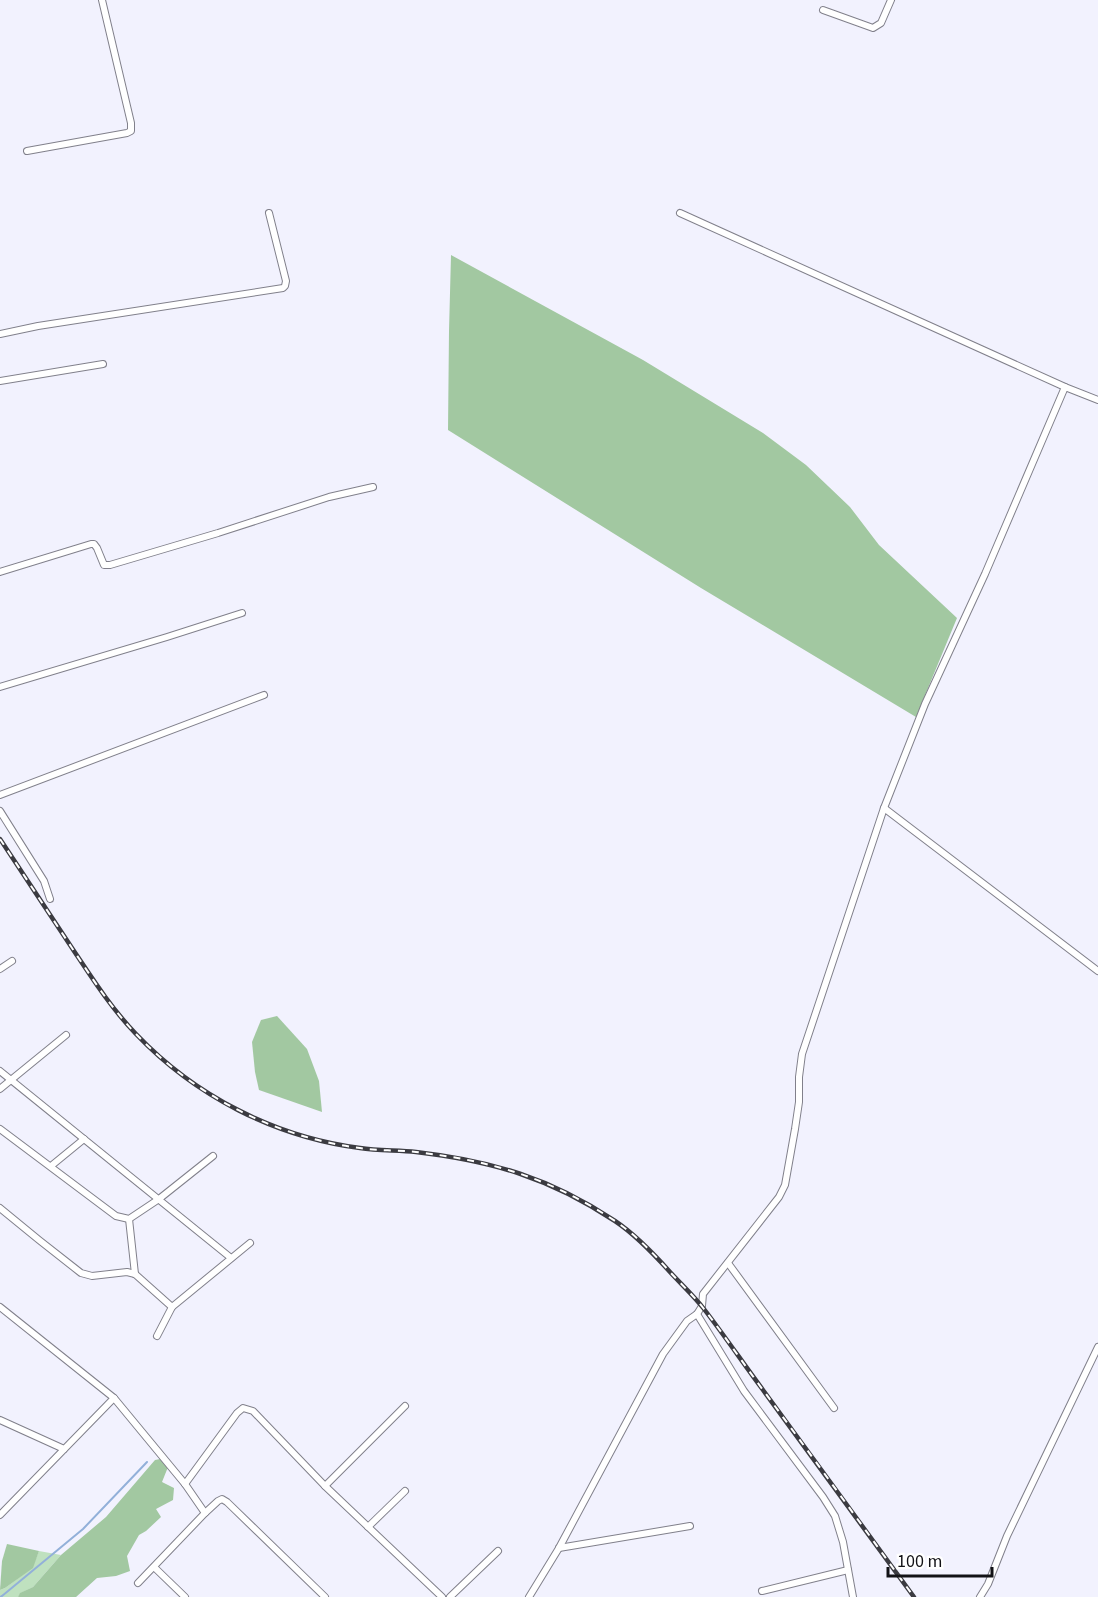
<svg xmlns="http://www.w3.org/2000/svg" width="1098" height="1597" font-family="'Source Sans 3',sans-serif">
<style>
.green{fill:#bfe1bf}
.forest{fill:#a2c8a1}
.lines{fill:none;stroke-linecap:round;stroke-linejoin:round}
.stream{stroke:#92b0d9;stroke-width:2}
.street-casing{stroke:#81808b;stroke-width:8}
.street{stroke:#fff;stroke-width:6}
.rail-casing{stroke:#3b3b41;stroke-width:4.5}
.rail{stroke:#fff;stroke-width:2;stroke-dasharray:7;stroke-linecap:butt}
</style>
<rect width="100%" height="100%" fill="#f2f2fe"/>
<!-- green -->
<path class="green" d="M39,1551l22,4 -28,32 -12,6 -3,4h-18v-7l5,-2 27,-20z"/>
<!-- forest -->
<g class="forest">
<path d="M451,255l192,105 120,73 43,32 44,42 29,38 78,73 -41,99 -215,-129 -253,-158 1,-99z"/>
<path d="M277,1016l30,33 12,32 3,31 -63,-22 -4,-18 -3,-30 9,-22z"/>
<path d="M160,1459l8,8 -6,15 12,6 -1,12 -17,9 5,8 -15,14 -7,4 -12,21 3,15 -14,5 -19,2 -21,19h-58l2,-4 13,-6 28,-32 45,-38 49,-57z"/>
<path d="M7,1544l32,7 -6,17 -28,20 -5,2 2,-29z"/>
</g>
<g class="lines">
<!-- stream -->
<path class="stream" d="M0,1597l2,-1 81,-67 64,-67"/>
<!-- street casing -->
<g class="street-casing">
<g id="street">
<path d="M823,10l50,18 8,-5 10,-23"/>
<path d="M27,151l100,-18 4,-2v-8l-29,-123"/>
<path d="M680,213l385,174"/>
<path d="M0,334l38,-8 245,-38 2,-2 1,-5 -17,-68"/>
<path d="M0,381l103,-17"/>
<path d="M0,572l91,-28h3l3,4 7,17h6l108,-32 111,-36 44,-10"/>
<path d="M0,687l167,-50 75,-24"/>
<path d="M0,795l264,-100"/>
<path d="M884,808l214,163"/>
<path d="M0,811l44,70 6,18"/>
<path d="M0,969l12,-8"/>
<path d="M0,1071l231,187"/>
<path d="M0,1089l66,-54"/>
<path d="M0,1129l116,87 13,3 30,-20 54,-43"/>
<path d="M51,1166l33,-27"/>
<path d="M0,1208l39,32 42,33 11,3 35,-4 8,2 37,33"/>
<path d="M129,1219l6,55"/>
<path d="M728,1263l106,145"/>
<path d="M0,1307l114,91 71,86 20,29"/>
<path d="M697,1314l47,77 79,106 12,19 8,26 10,55"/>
<path d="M157,1336l15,-29 78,-64"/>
<path d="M0,1420l64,29"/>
<path d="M185,1484l52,-71 6,-5 10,3 72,75 117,111"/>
<path d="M325,1486l80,-80"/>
<path d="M0,1515l114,-117"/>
<path d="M368,1527l37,-36"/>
<path d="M559,1548l131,-22"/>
<path d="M154,1567l31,30"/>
<path d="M138,1583l67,-70 13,-12 4,-2 5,3 98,95"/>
<path d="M762,1591l86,-21"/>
<path d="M450,1597l48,-46"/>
<path d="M529,1597l30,-49 104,-194 24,-33 10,-7 5,-8 1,-12 76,-97 6,-12 10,-56 4,-27v-25l3,-23 82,-246 41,-104 60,-130 80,-187 33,13"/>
<path d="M980,1597l8,-13 19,-48 91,-189"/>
</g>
</g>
<!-- street -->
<use href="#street" class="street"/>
<!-- rail casing -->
<g class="rail-casing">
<path id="rail" d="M0,839c24,36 48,73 72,109 20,30 39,60 64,86 59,62 139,103 224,114 18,3 38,2 56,4 77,9 134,26 199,69 21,14 38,32 55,51 11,12 24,24 34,37 20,26 39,54 59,81 51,69 101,138 151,207"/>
</g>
<!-- rail -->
<use href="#rail" class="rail"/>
</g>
<!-- scale -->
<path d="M888 1567v9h104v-9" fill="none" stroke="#121216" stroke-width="3"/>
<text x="897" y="1567" font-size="18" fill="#121216" stroke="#ffffff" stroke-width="4.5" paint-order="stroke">100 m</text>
</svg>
